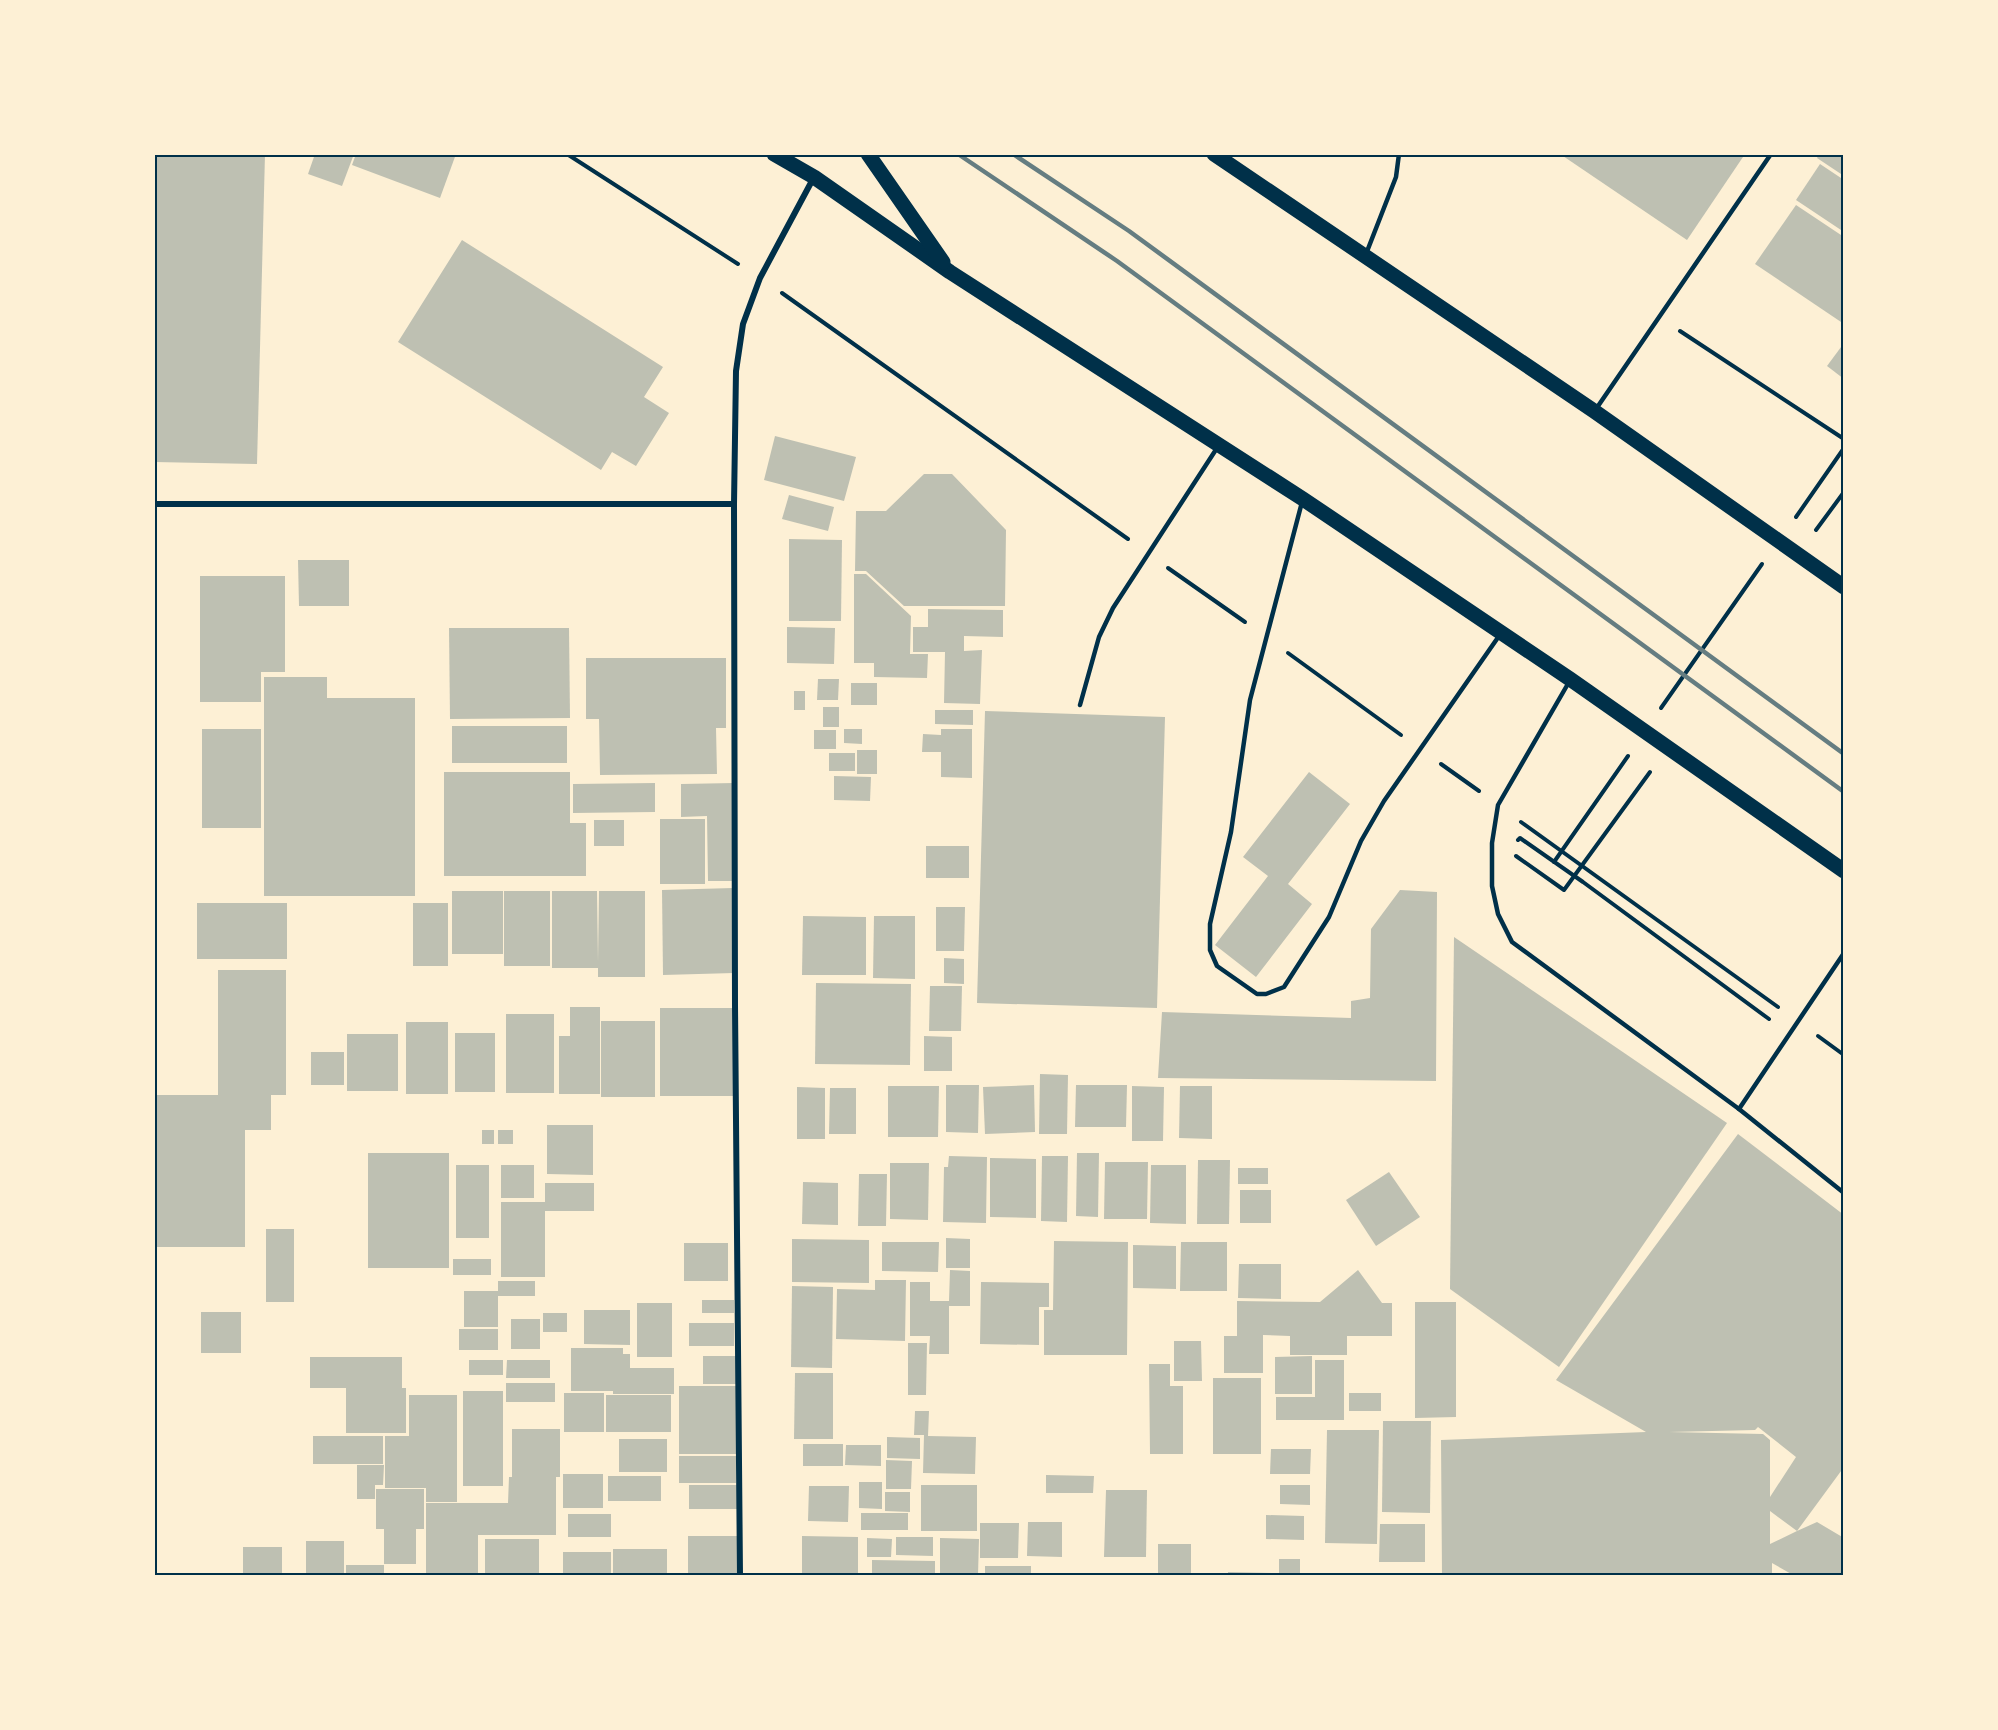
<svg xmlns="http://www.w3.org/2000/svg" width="1998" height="1730" font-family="Raleway,sans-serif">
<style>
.building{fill:#bec0b2;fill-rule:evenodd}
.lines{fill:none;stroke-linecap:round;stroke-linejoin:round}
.path{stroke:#003049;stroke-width:4}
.service{stroke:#003049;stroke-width:4.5}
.minor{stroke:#003049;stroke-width:6}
.primary{stroke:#003049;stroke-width:15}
.rail{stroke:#657d81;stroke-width:4.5}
.neatline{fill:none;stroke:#003049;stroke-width:2}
</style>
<rect width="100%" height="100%" fill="#fdf0d5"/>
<!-- building -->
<g class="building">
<path d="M154,154h111l-8,310 -103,-2z"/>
<path d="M315,154h39l-12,32 -34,-12z"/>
<path d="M356,154h100l-16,44 -88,-33z"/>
<path d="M1560,154h185l-58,86z"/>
<path d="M1819,154h25v22l-27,-18z"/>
<path d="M1820,164l24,16v52l-48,-32z"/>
<path d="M1796,205l48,32v87l-89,-60z"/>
<path d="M462,240l201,127 -19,30 25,16 -33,53 -24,-14 -11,18 -203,-128z"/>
<path d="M1844,343v36l-17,-13z"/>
<path d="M775,436l81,21 -12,44 -80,-21z"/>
<path d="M924,474h28l54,56 -1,76h-101l-38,-35h-11l1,-60h30z"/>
<path d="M789,495l45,12 -6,24 -46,-12z"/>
<path d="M789,539l53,1 -1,81h-52z"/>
<path d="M298,560h51v46h-50z"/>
<path d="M854,574h12l45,42 -1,38h18l-1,24 -53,-1v-14h-20z"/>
<path d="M200,576h85v96h-24v30h-61z"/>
<path d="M928,609l75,1v27l-39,-1v15l18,-1 -2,54 -36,-1 1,-51h-32v-25h15z"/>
<path d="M787,627l48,1 -1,36 -47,-1z"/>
<path d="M449,628h120l1,90 -120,1z"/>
<path d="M586,658h140v70h-10l1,46 -117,1 -1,-56h-13z"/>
<path d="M264,677h63v21h88v198h-151z"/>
<path d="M818,679h21l-1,21h-21z"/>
<rect x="851" y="683" width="26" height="22"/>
<rect x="794" y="691" width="11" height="19"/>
<rect x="823" y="707" width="16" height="20"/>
<path d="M935,710h38v15l-38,-1z"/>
<path d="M985,711l180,6 -8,291 -180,-5z"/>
<rect x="452" y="726" width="115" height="37"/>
<rect x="202" y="729" width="59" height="99"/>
<path d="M844,729h18v15l-18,-1z"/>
<path d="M941,729h31v49l-31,-1v-25h-19l1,-18 18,1z"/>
<rect x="814" y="730" width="22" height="19"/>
<rect x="857" y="750" width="20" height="24"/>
<rect x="829" y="753" width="26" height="18"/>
<path d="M444,772h126v51h16v53h-142z"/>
<path d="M1309,772l41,32 -62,80 24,20 -56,73 -41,-32 53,-69 -25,-19z"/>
<path d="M834,776l37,1 -1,24 -36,-1z"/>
<path d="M655,783v29l-82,1v-29z"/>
<path d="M734,783l1,98h-27l-1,-65 -26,1v-33z"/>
<rect x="660" y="819" width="45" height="65"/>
<rect x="594" y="820" width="30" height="26"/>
<rect x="926" y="846" width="43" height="32"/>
<path d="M733,888l1,85 -71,2 -1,-85z"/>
<path d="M1400,890l37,2 -1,189 -278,-3 4,-66 189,6v-17l19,-3 1,-69z"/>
<rect x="452" y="891" width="51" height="63"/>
<rect x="504" y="891" width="46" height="75"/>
<path d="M552,891h45l1,71 1,-71h46v86h-47v-9h-46z"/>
<rect x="197" y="903" width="90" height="56"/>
<rect x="413" y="903" width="35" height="63"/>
<path d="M936,907h29l-1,44h-28z"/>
<path d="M803,916l63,1v58h-64z"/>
<path d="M874,916h41v63l-42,-1z"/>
<path d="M1454,937l273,186 -168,244 -109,-78z"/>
<path d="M944,958l20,1v25l-20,-1z"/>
<path d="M218,970h68v125h-15v35h-26v117h-91v-152h64z"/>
<path d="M816,983l95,1 -1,81 -95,-1z"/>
<path d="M930,986h32l-1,45h-32z"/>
<path d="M570,1007h30v87h-41v-58h11z"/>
<rect x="660" y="1008" width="73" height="88"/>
<rect x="506" y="1014" width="48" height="79"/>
<rect x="601" y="1021" width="54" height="76"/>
<rect x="406" y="1022" width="42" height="72"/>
<rect x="455" y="1033" width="40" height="59"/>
<rect x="347" y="1034" width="51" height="57"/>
<path d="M924,1036l28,1v34h-28z"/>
<rect x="311" y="1052" width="33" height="33"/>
<path d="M1040,1074l28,1 -1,59h-28z"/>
<path d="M946,1085h33l-1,48 -32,-1z"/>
<path d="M1034,1085l1,47 -50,2 -2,-47z"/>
<path d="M1076,1085h51l-1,42h-51z"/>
<path d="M888,1086h51l-1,51h-50z"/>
<path d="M1132,1086l32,1 -1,54h-31z"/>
<path d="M1180,1086h32v53l-33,-1z"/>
<path d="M797,1087l28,1v51h-28z"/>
<path d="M830,1088h26v46h-27z"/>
<path d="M547,1125h46v50l-46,-1z"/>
<rect x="482" y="1130" width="12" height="14"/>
<rect x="498" y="1130" width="15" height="14"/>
<path d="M1738,1134l106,81v252l-47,64 20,-9 27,16v37h-51l-21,-12v12h-330l-1,-135 205,-8 -90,-52zM1758,1427l38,30 -26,40v-57l-7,-6 -94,-2 86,-2zM1770,1511l27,20 -27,13z"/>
<rect x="368" y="1153" width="81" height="115"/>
<path d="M1077,1153h22l-1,64 -22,-1z"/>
<path d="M949,1156l38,1 -1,66 -43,-1 1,-55h4z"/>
<path d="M1042,1156h26l-1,66 -26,-1z"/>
<path d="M990,1158l46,1v59l-46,-1z"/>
<path d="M1198,1160h32l-1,64h-32z"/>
<path d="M1105,1162h43l-1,57h-43z"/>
<path d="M890,1163h39l-1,57 -38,-1z"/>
<rect x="456" y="1165" width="33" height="73"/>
<rect x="501" y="1165" width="33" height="33"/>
<path d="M1151,1165h35v59l-36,-1z"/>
<rect x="1238" y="1168" width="30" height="16"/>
<path d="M1389,1172l31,45 -44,29 -30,-46z"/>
<path d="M859,1174h28l-1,52h-28z"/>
<path d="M803,1182l35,1v42l-36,-1z"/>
<path d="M545,1183h49v28h-49v66h-44v-75h44z"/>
<rect x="1240" y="1190" width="31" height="33"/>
<rect x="266" y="1229" width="28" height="73"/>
<path d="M946,1238l24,1v29h-24z"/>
<path d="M792,1239l77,1v43l-77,-1z"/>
<path d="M1054,1241l74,1 -1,113h-83v-45h9z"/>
<path d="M882,1242h57l-1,30 -56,-1z"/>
<path d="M1181,1242h46v49h-47z"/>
<rect x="684" y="1243" width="44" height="38"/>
<path d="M1133,1245l43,1v43l-43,-1z"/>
<rect x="453" y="1259" width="38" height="16"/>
<path d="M1239,1264h42v35l-43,-1z"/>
<path d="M950,1270l20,1v35h-21v48h-20l1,-18h-20v-54h20v19h19z"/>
<path d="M1358,1270l24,33h10v33h-45v19h-57v-19l-27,-1v38h-39v-37h13v-35l83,1z"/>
<path d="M875,1280h31l-1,61 -69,-2 1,-50 38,1z"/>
<path d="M498,1281h37v15h-37v31h-34v-36h34z"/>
<path d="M981,1282l68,1v24h-10v38l-59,-1z"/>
<path d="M792,1286l41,1 -1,81 -41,-1z"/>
<rect x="702" y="1300" width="32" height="13"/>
<path d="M1415,1302h41v115l-41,1z"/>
<rect x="637" y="1303" width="35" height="54"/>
<path d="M584,1310h46v35l-46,-1z"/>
<rect x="201" y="1312" width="40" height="41"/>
<rect x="543" y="1313" width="24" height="19"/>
<rect x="511" y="1319" width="29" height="30"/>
<rect x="689" y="1323" width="45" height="23"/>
<rect x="459" y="1329" width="39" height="21"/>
<path d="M1174,1341h27l1,40h-28z"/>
<path d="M908,1343h19l-1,52h-18z"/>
<path d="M571,1348h52v6h7v14h44v26h-61v-3h-42z"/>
<rect x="703" y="1356" width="34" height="28"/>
<path d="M1312,1356v38h-37v-37z"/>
<path d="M310,1357h92v31h4v45h-60v-45h-36z"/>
<rect x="469" y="1360" width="34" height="15"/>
<path d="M507,1360h43v18h-44z"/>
<path d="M1315,1360h29v60h-68v-23h39z"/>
<path d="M1149,1364h21v22h13v68h-33z"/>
<path d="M795,1373h38v66h-39z"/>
<rect x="1213" y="1378" width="48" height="76"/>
<rect x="506" y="1383" width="49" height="19"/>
<rect x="679" y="1386" width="59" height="68"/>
<rect x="463" y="1391" width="40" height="95"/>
<rect x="564" y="1393" width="40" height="39"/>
<rect x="1349" y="1393" width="32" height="18"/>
<path d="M409,1395h48v107h-31v-14h-41v-52h24z"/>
<rect x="606" y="1395" width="65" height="37"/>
<path d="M915,1411h14l-1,25 48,1 -1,37 -52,-1 1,-38h-10z"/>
<path d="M1383,1421h48l-1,92 -48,-1z"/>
<path d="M512,1429h48v48h-4v58h-78v40h-52v-72h82l1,-26h3z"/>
<path d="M1327,1430h52l-2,114 -52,-1z"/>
<rect x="313" y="1436" width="70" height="28"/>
<path d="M887,1437l33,1v21l-33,-1z"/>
<rect x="619" y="1439" width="48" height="33"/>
<rect x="803" y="1444" width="40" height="22"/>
<path d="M846,1445h35v21l-36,-1z"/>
<path d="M1271,1449h40l-1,25h-40z"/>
<rect x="679" y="1456" width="57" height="27"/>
<path d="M886,1460l26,1 -1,28h-25z"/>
<path d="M357,1465h27l-1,20h-8v14h-18z"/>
<rect x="563" y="1474" width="40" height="34"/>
<path d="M1046,1475l48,1 -1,17h-47z"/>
<rect x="608" y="1476" width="53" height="25"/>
<path d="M859,1482h23v27l-23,-1z"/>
<rect x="689" y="1485" width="48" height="24"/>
<rect x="921" y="1485" width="56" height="46"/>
<path d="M1280,1485h30v20l-30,-1z"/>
<path d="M809,1486h40l-1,36 -40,-1z"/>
<path d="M376,1489h48v40h-8v35h-32v-35h-8z"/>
<path d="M1106,1490h41l-1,67h-42z"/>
<path d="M885,1492h25v20l-25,-1z"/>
<rect x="861" y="1513" width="47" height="17"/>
<rect x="568" y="1514" width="43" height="23"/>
<path d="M1266,1515l38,1v24l-38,-1z"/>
<path d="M1028,1522h34v35l-35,-1z"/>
<path d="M980,1523h39l-1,35h-38z"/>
<path d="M1380,1524h45v38h-46z"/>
<rect x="688" y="1536" width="49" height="39"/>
<path d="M802,1536l56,1v38h-56z"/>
<path d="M896,1537h37v19l-37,-1z"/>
<path d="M867,1538l25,1 -1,18h-24z"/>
<path d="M940,1538l39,1 -1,36h-38z"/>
<rect x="485" y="1539" width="54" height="36"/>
<rect x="306" y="1541" width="38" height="34"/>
<rect x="1158" y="1544" width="33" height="31"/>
<rect x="243" y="1547" width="39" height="28"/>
<rect x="613" y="1549" width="54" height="26"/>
<rect x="563" y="1552" width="48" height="23"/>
<rect x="1279" y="1559" width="21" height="16"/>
<path d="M872,1560l63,1v14h-63z"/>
<rect x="346" y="1565" width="38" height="10"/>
<rect x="985" y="1566" width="46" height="9"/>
<path d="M1228,1572l44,1v2h-44z"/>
</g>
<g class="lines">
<!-- path -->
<g class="path">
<path d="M567,154l171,110"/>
<path d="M782,293l346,246"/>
<path d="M1680,331l164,108"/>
<path d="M1796,517l48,-69"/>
<path d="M1816,530l28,-38"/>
<path d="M1168,568l77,54"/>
<path d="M1288,653l113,82"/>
<path d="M1661,708l101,-144"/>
<path d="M1441,764l38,27"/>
<path d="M1521,822l257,185"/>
<path d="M1518,840l2,-2 63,44 186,137"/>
<path d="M1516,856l48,34 86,-118"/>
<path d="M1554,862l74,-106"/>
<path d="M1818,1036l26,19"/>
</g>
<!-- service -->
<g class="service">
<path d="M1366,254l30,-77 3,-23"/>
<path d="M1596,409l175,-255"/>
<path d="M1302,502l-52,198 -19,132 -21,92v26l7,16 40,28h9l18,-7 45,-70 32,-76 23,-40 115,-165"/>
<path d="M1569,682l-71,123 -6,38v43l6,28 14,28 227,167 105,84"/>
<path d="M1080,705l19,-68 14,-29 104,-160"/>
<path d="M1739,1109l105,-156"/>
</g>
<!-- minor -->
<g class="minor">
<path d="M154,504h580"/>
<path d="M740,1576l-5,-571 -1,-501 2,-133 7,-47 17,-46 54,-101"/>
</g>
<!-- primary -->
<g class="primary">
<path d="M774,154l40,23 136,95 353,227 267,180 274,192"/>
<path d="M868,154l75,108"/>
<path d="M1214,154l380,257 250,176"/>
</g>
<!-- rail -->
<g class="rail">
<path d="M958,154l159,107 727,531"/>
<path d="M1013,154l116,77 715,523"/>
</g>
</g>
<!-- border -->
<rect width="1998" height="1730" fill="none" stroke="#fdf0d5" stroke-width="312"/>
<rect x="156" y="156" width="1686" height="1418" class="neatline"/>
</svg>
